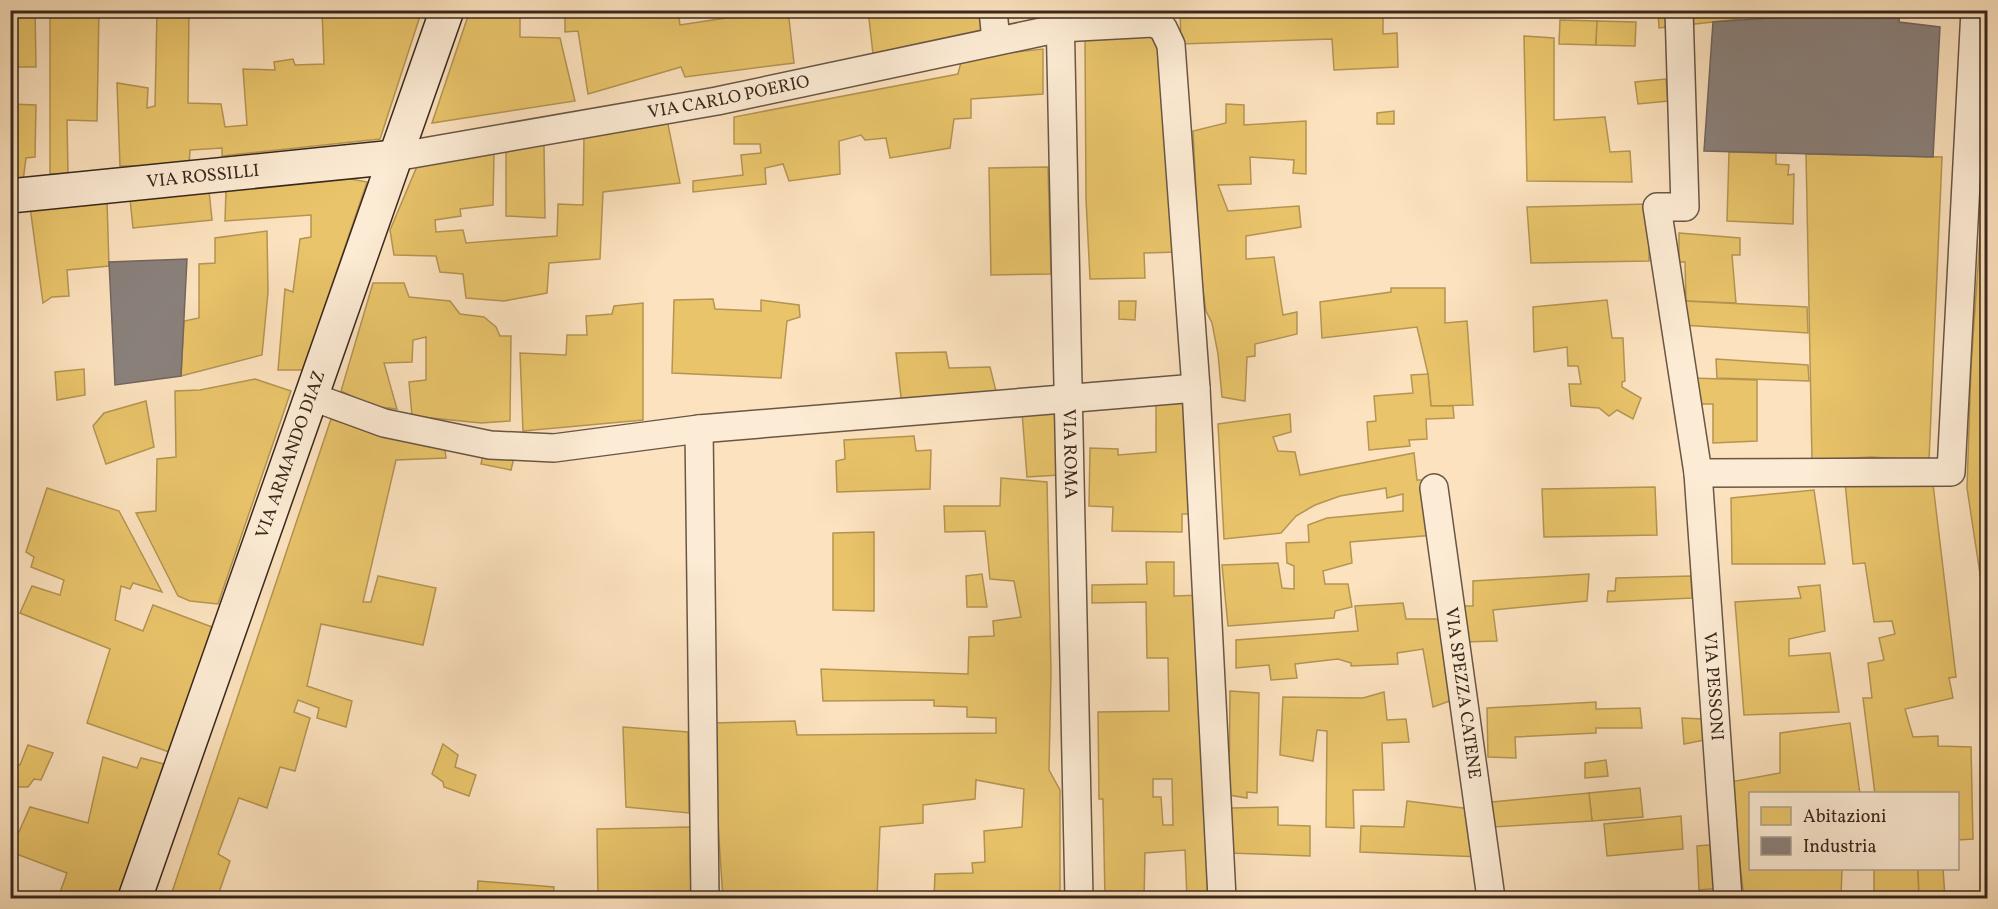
<svg xmlns="http://www.w3.org/2000/svg" width="1998" height="909" font-family="Vollkorn,serif">
<style>
.homes{fill:#e9c46a;stroke:#b49553;stroke-width:1.5;fill-rule:evenodd}
.industry{fill:#8a817c;stroke:#726660;stroke-width:1.5}
.lines{fill:none;stroke-linecap:round;stroke-linejoin:round}
.street-casing{stroke:#6a5645;stroke-width:30}
.secondary-casing{stroke:#3a281d;stroke-width:36}
.street{stroke:#fdecd5;stroke-width:27}
.secondary{stroke:#fdecd5;stroke-width:33}
.labels{text-anchor:middle;dominant-baseline:central;stroke-width:6;stroke-linejoin:round;paint-order:stroke}
.street-label{font-size:18px;fill:#3a281d;stroke:#fdecd5}
</style>
<rect width="100%" height="100%" fill="#fce2be"/>
<filter id="stains"><feTurbulence type="fractalNoise" baseFrequency=".00333" numOctaves="4"/><feColorMatrix values="0 0 0 0 .2 0 0 0 0 .09 0 0 0 0 .02 0 0 0 .5 -.17"/></filter>
<radialGradient id="worn" r=".72"><stop offset=".6" stop-color="#630" stop-opacity="0"/><stop offset="1" stop-color="#630" stop-opacity=".3"/></radialGradient>
<!-- homes -->
<g class="homes">
<path d="M10,10h25l1,57h-26z"/>
<path d="M50,10h49l-2,111 -30,-1 1,54h-18z"/>
<path d="M157,10h32l-1,93 33,1 4,23 22,-2 -4,-56 32,1 -1,-8 19,-3 2,6 29,-1 -2,-54h100l-42,129 -158,17v-8l-32,2 -1,16h-69l-3,-83 31,5 -1,20 8,-2z"/>
<path d="M470,10h50v27l40,1 15,63 -143,22z"/>
<path d="M565,10h113l2,15 52,-8 -1,-7h57l6,53 -109,14 -4,-10 -93,27 -10,-63 -13,1z"/>
<path d="M868,10h115l2,26 -112,18z"/>
<path d="M1014,10h32v9l-22,-2z"/>
<path d="M1180,10h46v8l68,-2v-6h89v24l14,-1 1,34 -64,3 -2,-31 -151,5z"/>
<path d="M1658,10h81l1,9 -81,9z"/>
<path d="M1560,20l37,1 -1,24 -37,-1z"/>
<path d="M1597,21l39,1 -1,24 -39,-1z"/>
<path d="M1149,33l11,15 18,204 -34,1 1,25 -55,1 -4,-80 -1,-160z"/>
<path d="M1524,36l30,2v82l51,-3 5,35 20,-1 2,31 -105,-1z"/>
<path d="M1043,49v45l-72,5v19l-17,1 -4,29 -60,10 -4,-20 -21,2 -4,-5 -22,6 1,33 -51,7 -6,-17 -18,4 1,16 -73,8v-11l50,-6 -2,-20 20,-2 -1,-9h-26v-27l224,-43 4,-16z"/>
<path d="M1666,79l2,22 -30,3 -3,-22z"/>
<path d="M10,104l26,1 -1,52 -9,1 -3,23 -13,1z"/>
<path d="M1226,104l18,1v20l62,-4v53l-13,-1 1,-13 -44,-3 1,27 -33,1 10,26 71,-5 2,21 -55,9v23l28,-2 9,58 14,-3v22l-42,10v12l-8,1 -2,44 -23,-4 -4,-43 -6,-31 -6,-12 -6,-43 -7,-137 33,-8z"/>
<path d="M1394,111v13h-17v-11z"/>
<path d="M667,120l13,63 -77,9 -3,67 -51,4 -2,30 -43,8 -38,-3 -3,-24 -23,-2 -4,-16 -42,-1 -4,-25 28,-66 76,-11 -1,52 -33,4 1,7 -26,4 1,12 27,-2 3,13 91,-7 1,-32 25,1 1,-68z"/>
<path d="M1988,121v513l-6,-10v-37l-15,-99 4,-121z"/>
<path d="M544,144l1,74 -39,-2v-66z"/>
<path d="M1729,152l47,1v11l13,1 -1,10 6,-1 -1,50 -66,-3z"/>
<path d="M1806,154l136,3 -13,304 -57,-4 -60,3z"/>
<path d="M1048,167l3,107 -60,1 -2,-107z"/>
<path d="M336,176l31,6 -64,188h-25l7,-81 8,3 7,-53 11,-2v-22l-86,6 1,-31z"/>
<path d="M209,191l3,29 -79,8 -3,-29z"/>
<path d="M107,201l2,65 -42,4 2,26 -17,1 -9,6 -13,-96z"/>
<path d="M1649,204v57l-118,2 -4,-56z"/>
<path d="M267,231l1,61 -6,63 -81,21 3,-55 15,-3v-54l16,-1v-25z"/>
<path d="M1679,233l61,5v17h-8l4,48 -50,-2 -1,-39h-6z"/>
<path d="M373,283h31l5,14 41,4 10,13 24,3 12,10 4,9h11l-1,85 -29,2 -69,-7 -3,-34 17,-2v-43l-13,3 -1,22 -28,1 13,46 -25,-3 -31,-15z"/>
<path d="M1391,288h54v35l22,-2 6,84 -42,1 -3,-32 -11,-47 -95,11 -2,-36 71,-10z"/>
<path d="M713,299l2,10 46,2v-11l38,5 1,12 -13,4 -6,57 -109,-5 2,-73z"/>
<path d="M1607,300l5,38h11l2,43 -3,1v5l19,11 -8,21 -16,-9 -8,6 -10,-8 -28,-2 -2,-22h12l-3,-18h-10l-1,-19 -33,5 -1,-45z"/>
<path d="M1119,301h17l-1,19 -16,-1z"/>
<path d="M1683,301l124,6 1,26 -126,-8z"/>
<path d="M643,303v117l-120,11 -3,-78 46,2 1,-20h20l-1,-19 26,-2 2,-8z"/>
<path d="M946,352l3,16 41,-1 7,28 -95,11 -6,-53z"/>
<path d="M1716,359l92,6 1,16 -92,-3z"/>
<path d="M84,369l1,26 -28,5 -2,-28z"/>
<path d="M1428,374l3,32h22l1,12 -28,1 1,20 -18,1 1,6 -41,4 -2,-28 9,-1 -2,-25 39,-3 -2,-18z"/>
<path d="M1690,378l67,2v61l-44,2v-39h-24z"/>
<path d="M255,379l36,12 -73,213 -28,-3 -12,-5 -42,-83 20,-2 1,-52 19,-2 -1,-66 25,-1z"/>
<path d="M1156,397l36,1 -2,116h-8v18l-70,-1 1,-24 -24,-1 1,-58 28,1v6l38,-3z"/>
<path d="M146,401l8,46 -48,17 -13,-38 11,-13z"/>
<path d="M1054,410l5,65 -32,2 -5,-65z"/>
<path d="M1290,414l1,18 -18,5 5,14 17,1 5,23 114,-22 3,27h13l5,55 -85,7 2,21 -29,8 2,13h23l4,23 -17,4 -1,7 -106,8 -6,-61 56,-2 4,25 12,1v-23l-7,-3 -1,-20 23,-1 -1,-17 19,-7 76,-7v-17l-16,4 -1,-10 -46,8 -25,9 -19,11 -15,17 -57,6 -6,-115z"/>
<path d="M331,419l25,8 87,9 3,22 -50,2 -33,142h8l7,-26 58,12 -13,57 -102,-21 -14,62 45,15 -6,26 -29,-9 2,-10 -21,-8 -4,12 16,6 -15,53 -15,-4 -13,41 -28,-10 -21,56 12,7 -13,37h-47z"/>
<path d="M914,436l2,15 15,-1 -1,39 -93,3 -1,-31 9,-2 -1,-19z"/>
<path d="M484,450l31,4 -4,16 -30,-6z"/>
<path d="M1001,478l46,4 4,190 -2,98 11,20v108h-126l1,-24 38,-1 -1,-10 13,-1 -1,-31 38,-4 2,-38 -48,-9 -1,19 -52,6v18l-43,4 -3,71h-154l-12,-175 84,-2 2,14 199,-2v-15l-29,-1v-10l-33,-1v-6l-111,1 -2,-32 147,5 1,-37 25,-1 -1,-15 28,-4 -7,-36 -24,-2 -5,-48 -40,1 -1,-26h56z"/>
<path d="M1845,482l88,2 23,193 -7,1 4,20 -48,11 8,28 25,-1v10l33,1 2,92 -15,1v-46h-83l-12,-96h9l-4,-35 16,-3 -5,-22 16,-4 -3,-13 -18,1 -9,-59 -12,1z"/>
<path d="M1655,487l2,48 -113,2 -2,-48z"/>
<path d="M47,488l72,23 43,81 -29,-9 -3,6 -9,-3 -6,34 28,11 10,-26 59,22 -40,126 -85,-30 23,-74 -90,-36 12,-27 28,9 4,-15 -33,-13 3,-10 -8,-5z"/>
<path d="M1814,490l11,74h-93l-1,-66z"/>
<path d="M874,532v79l-41,-1v-77z"/>
<path d="M1146,562h28v34l29,-1 14,303h-30l-2,-48 -40,3 -1,45h-39l-2,-99h-4l-1,-87 71,-1 -1,-53h-21l-1,-56 -54,1v-18l55,-1zM1153,779h19l1,46h-10l-2,-28h-8z"/>
<path d="M982,574l5,33h-20l-1,-31z"/>
<path d="M1589,574l-2,27 -94,9 4,31 -34,1 -5,-36h15v-25z"/>
<path d="M1691,576l1,22 -85,4 1,-11h7l1,-13z"/>
<path d="M1820,585l5,46 -36,8v17l41,-3 9,59 -95,3 -9,-113 66,-4 -3,-11z"/>
<path d="M1403,603l3,16h40l12,79 -25,9 -10,-58 -26,4 1,11 -47,2v-3l-13,-4 -43,5 2,14 -26,2 -2,-15 -33,3v-28l122,-9 -3,-25z"/>
<path d="M1230,691l29,2 -2,100 -10,-1v6l-18,-3z"/>
<path d="M1384,692l3,28 19,-1 3,23 -27,1 2,47h-31l1,38 -28,-1 1,-96 -10,-1 -4,31 -33,-6 3,-58 80,1z"/>
<path d="M1596,702v7l44,-1 2,20h-46v5l-81,4 1,21 -28,-1 -1,-49z"/>
<path d="M1682,718l21,1 2,21 -21,4z"/>
<path d="M1850,723l10,71h-110v74h92l-1,30h-97l-14,-116 50,-9v-40z"/>
<path d="M623,727l65,5 1,81 -63,-6z"/>
<path d="M443,744l15,11 -3,12 21,8 -7,21 -25,-9 -1,-5 -11,-8z"/>
<path d="M28,745l25,8 -12,27 -7,-1 -6,8h-18v-24l10,2z"/>
<path d="M103,757l34,11 4,-10 23,6 -46,134h-60l9,-25 -56,-21 -1,-21 9,1 11,-25 58,16z"/>
<path d="M1606,760l2,16 -23,2v-15z"/>
<path d="M1640,788l3,29 -51,4 -3,-28z"/>
<path d="M1589,793l3,28 -100,6v-25z"/>
<path d="M1407,801l72,9 2,47 -121,-5 1,-26 43,1z"/>
<path d="M1278,807v18l32,1v30l-81,-3 2,-45z"/>
<path d="M1681,816l2,33 -76,7 -3,-32z"/>
<path d="M690,827l1,71h-93l-1,-69z"/>
<path d="M1721,844l1,44 -23,2 -2,-44z"/>
<path d="M1874,868h44l1,30h-45z"/>
<path d="M1918,868h25l2,30h-26z"/>
<path d="M478,881l76,6 -1,11h-76z"/>
<path d="M1265,892l1,6h-28v-3z"/>
</g>
<!-- industry -->
<g class="industry">
<path d="M1784,10h116l-1,12 41,5 -7,130 -229,-6 9,-129 71,-5z"/>
<path d="M187,259l-6,117 -66,9 -6,-123z"/>
</g>
<g class="lines">
<!-- street casing -->
<g class="street-casing">
<g id="street">
<path d="M993,10l3,31"/>
<path id="s1" d="M1679,10l6,197h-28l41,266 30,425"/>
<path id="s2" d="M1060,12l19,886"/>
<path id="s3" d="M395,157l322,-56 343,-73 93,-5 10,5 8,17 25,343 26,510"/>
<path d="M310,396l74,27 106,22 64,3 145,-19 497,-41"/>
<path d="M699,429l6,469"/>
<path d="M1698,473l253,-1 24,-462"/>
<path id="s4" d="M1434,488l57,410"/>
</g>
</g>
<!-- secondary casing -->
<g class="secondary-casing">
<g id="secondary">
<path id="s5" d="M10,196l385,-39"/>
<path id="s6" d="M135,898l312,-888"/>
</g>
</g>
<!-- street -->
<use href="#street" class="street"/>
<!-- secondary -->
<use href="#secondary" class="secondary"/>
</g>
<g class="labels">
<!-- street labels -->
<g class="street-label">
<text stroke="none"><textPath href="#s3" startOffset="339">VIA CARLO POERIO</textPath></text>
<text stroke="none"><textPath href="#s5" startOffset="194">VIA ROSSILLI</textPath></text>
<text stroke="none"><textPath href="#s6" startOffset="470">VIA ARMANDO DIAZ</textPath></text>
<text stroke="none"><textPath href="#s2" startOffset="442">VIA ROMA</textPath></text>
<text stroke="none"><textPath href="#s1" startOffset="708">VIA PESSONI</textPath></text>
<text stroke="none"><textPath href="#s4" startOffset="207">VIA SPEZZA CATENE</textPath></text>
</g>
</g>
<!-- margin -->
<rect width="1998" height="909" fill="none" stroke="#fce2be" stroke-width="36"/>
<rect x="12" y="12" width="1974" height="885" fill="none" stroke="#3a281d" stroke-width="3"/>
<rect x="18" y="18" width="1962" height="873" fill="none" stroke="#3a281d" stroke-width="1.5"/>
<!-- legend -->
<rect x="1749" y="792" width="210" height="78" fill="#fdecd5" stroke="#af9e8b" stroke-width="1.5"/>
<rect x="1761" y="807" width="30" height="18" fill="#e9c46a" stroke="#af9e8b" stroke-width="1.5"/>
<text x="1803" y="822" font-size="18" fill="#3a281d">Abitazioni</text>
<rect x="1761" y="837" width="30" height="18" fill="#8a817c" stroke="#af9e8b" stroke-width="1.5"/>
<text x="1803" y="852" font-size="18" fill="#3a281d">Industria</text>
<rect width="100%" height="100%" filter="url(#stains)"/>
<rect width="100%" height="100%" fill="url(#worn)"/>
</svg>
